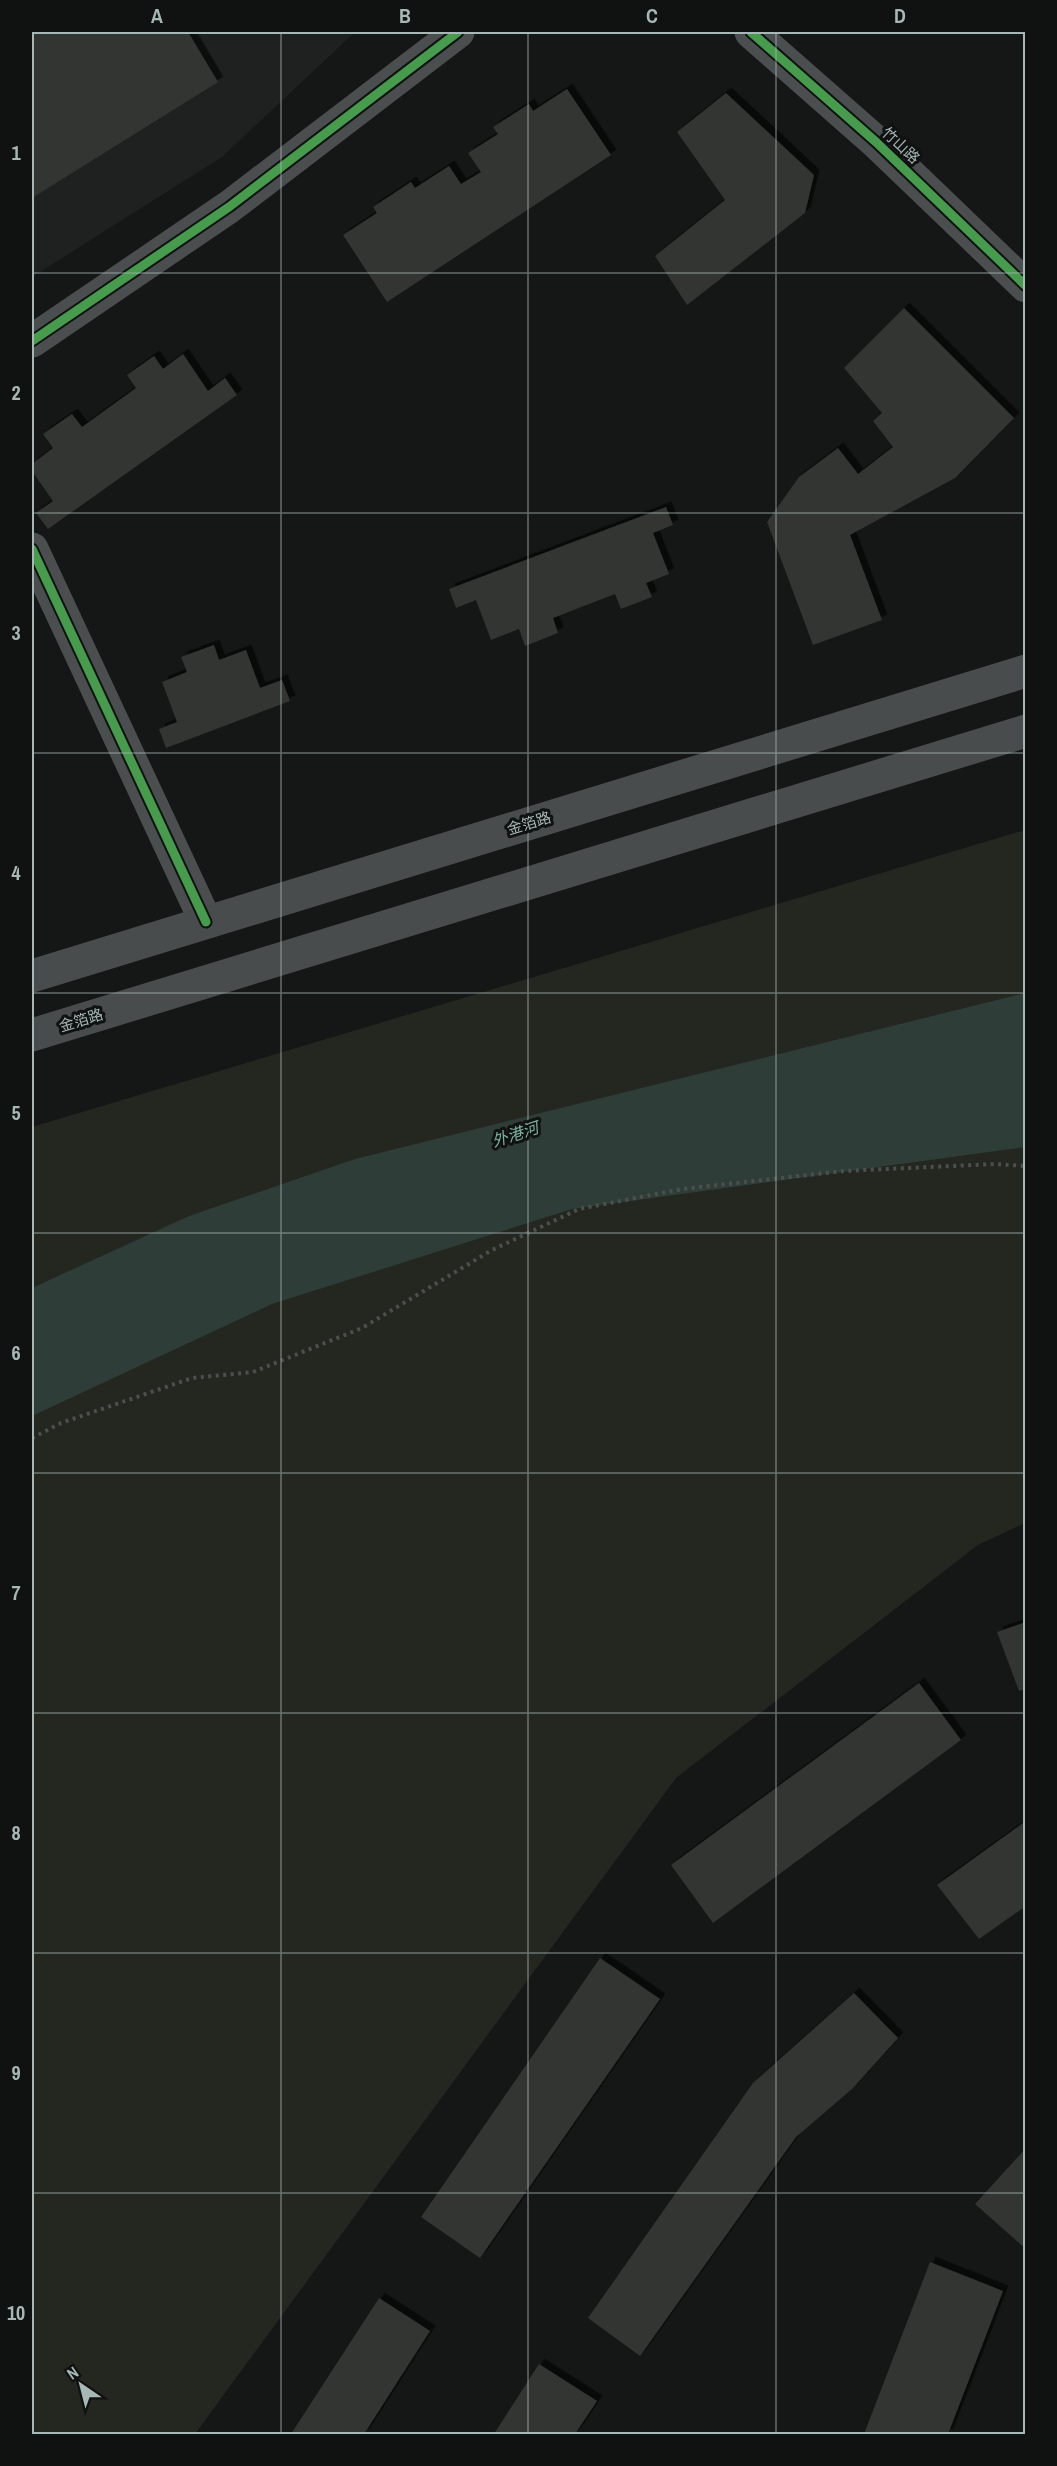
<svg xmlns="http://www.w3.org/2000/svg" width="1057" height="2466" font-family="'Archivo Narrow','Noto Sans SC',sans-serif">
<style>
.built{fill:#1f2121}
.green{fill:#242620}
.water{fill:#2e3d38}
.building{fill:#313433;filter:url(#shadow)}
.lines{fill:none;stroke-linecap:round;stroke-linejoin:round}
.path{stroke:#4b504f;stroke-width:4;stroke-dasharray:3 4.5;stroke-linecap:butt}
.minor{stroke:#4a4e4e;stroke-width:33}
.tertiary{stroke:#4a4e4e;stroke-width:33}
.secondary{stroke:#484c4c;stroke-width:33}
.cycleway-casing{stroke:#101111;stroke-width:13}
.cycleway{stroke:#469c4c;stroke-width:9}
.grid{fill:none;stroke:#a6b7b5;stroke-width:1.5;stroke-opacity:0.55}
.labels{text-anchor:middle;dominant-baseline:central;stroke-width:6;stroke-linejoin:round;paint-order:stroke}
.street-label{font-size:15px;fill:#a6b7b5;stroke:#101111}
.water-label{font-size:16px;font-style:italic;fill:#7db2a1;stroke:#101111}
.neatline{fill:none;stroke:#a6b7b5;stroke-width:2}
.grid-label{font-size:20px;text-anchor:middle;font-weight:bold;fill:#a6b7b5}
</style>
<defs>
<filter id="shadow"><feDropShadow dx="5.5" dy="-5.5" stdDeviation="0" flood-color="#0009"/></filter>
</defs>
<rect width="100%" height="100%" fill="#151616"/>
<!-- built -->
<path class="built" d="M32,32h323l-133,125 -190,120z"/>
<!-- green -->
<path class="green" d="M1025,830v693l-47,22 -302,233 -481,656h-163v-1307z"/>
<!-- water -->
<path class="water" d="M1025,993v154l-453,62 -300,95 -240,112v-128l157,-72 166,-57z"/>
<!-- building -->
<g class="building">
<path d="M32,32h156l30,50 -186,116z"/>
<path d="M567,89l44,66 -224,147 -44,-67 34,-22 -4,-6 38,-25 4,6 34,-22 12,18 20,-12 -13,-19 30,-19 -5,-7 36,-23 4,7z"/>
<path d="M726,93l88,82 -9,38 -118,92 -32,-49 70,-56 -48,-68z"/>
<path d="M904,308l110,110 -59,60 -105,57 32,85 -69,25 -46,-123 32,-45 39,-29 20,26 35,-27 -20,-26 9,-8 -38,-45z"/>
<path d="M183,354l25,37 17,-13 12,17 -189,134 -12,-16 17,-12 -21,-30v-7l21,-16 -10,-14 29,-20 10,13 54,-39 -9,-13 27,-19 9,13z"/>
<path d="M666,507l7,18 -20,8 16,41 -23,9 6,14 -31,12 -6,-15 -62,24 5,15 -33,13 -6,-17 -28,11 -15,-40 -20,8 -7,-19z"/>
<path d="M214,645l5,15 27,-10 14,38 22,-8 8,21 -124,47 -7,-19 18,-7 -15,-40 25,-10 -6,-15z"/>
<path d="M1026,1622v67l-7,2 -22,-59z"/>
<path d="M919,1683l42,57 -248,183 -42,-58z"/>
<path d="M1026,1821v85l-47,33 -42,-54z"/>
<path d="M600,1958l60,41 -180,259 -59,-41z"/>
<path d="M854,1993l44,45 -46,51 -56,48 -156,219 -52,-38 165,-235z"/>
<path d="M1026,2148v101l-51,-45z"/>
<path d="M930,2262l73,29 -55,143h-84z"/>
<path d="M379,2298l51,33 -66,103h-73z"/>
<path d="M539,2364l58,37 -22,33h-81z"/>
</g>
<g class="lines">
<!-- path -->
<path class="path" d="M32,1438l29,-15 131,-45 61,-6 109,-44 130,-78 87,-41 103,-20 162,-18 151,-7 31,2"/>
<!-- minor -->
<g class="minor">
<path d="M32,341l197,-134 229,-175"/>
<path d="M32,549l174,373"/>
</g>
<!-- tertiary -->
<path class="tertiary" d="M751,32l125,110 150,144"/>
<!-- secondary -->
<g class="secondary">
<path d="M32,976l994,-305"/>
<path d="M32,1035l994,-304"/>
</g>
<!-- cycleway casing -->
<g class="cycleway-casing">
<g id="cycleway">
<path d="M751,32l125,110 150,144"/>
<path d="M32,341l197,-134 229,-175"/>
<path d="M32,549l174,373"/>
</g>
</g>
<!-- cycleway -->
<use href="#cycleway" class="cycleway"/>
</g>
<!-- grid -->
<path class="grid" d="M281,32v2402M528,32v2402M776,32v2402M32,273h994M32,513h994M32,753h994M32,993h994M32,1233h994M32,1473h994M32,1713h994M32,1953h994M32,2193h994"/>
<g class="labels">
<!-- street labels -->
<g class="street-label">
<text transform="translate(901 145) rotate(43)">竹山路</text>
<text transform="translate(529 823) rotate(-17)">金箔路</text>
<text transform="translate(81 1020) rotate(-17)">金箔路</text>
</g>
<!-- water labels -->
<g class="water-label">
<text transform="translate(515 1134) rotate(-18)">外港河</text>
</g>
</g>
<!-- border -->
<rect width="1057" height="2466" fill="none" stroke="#101111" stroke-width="66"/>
<!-- north arrow -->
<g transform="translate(81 2385) rotate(325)" stroke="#101111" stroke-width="4.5" paint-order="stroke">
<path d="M0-4.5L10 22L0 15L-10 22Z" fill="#a6b7b5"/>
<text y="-9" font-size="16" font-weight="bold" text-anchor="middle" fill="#a6b7b5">N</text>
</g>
<rect x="33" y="33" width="991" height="2400" class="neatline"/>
<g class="grid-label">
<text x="157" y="23">A</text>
<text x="405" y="23">B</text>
<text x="652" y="23">C</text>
<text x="900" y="23">D</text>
<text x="16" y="160">1</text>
<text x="16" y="400">2</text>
<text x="16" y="640">3</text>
<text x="16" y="880">4</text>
<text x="16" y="1120">5</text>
<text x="16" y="1360">6</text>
<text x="16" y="1600">7</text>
<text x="16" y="1840">8</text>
<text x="16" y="2080">9</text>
<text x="16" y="2320">10</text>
</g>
</svg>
